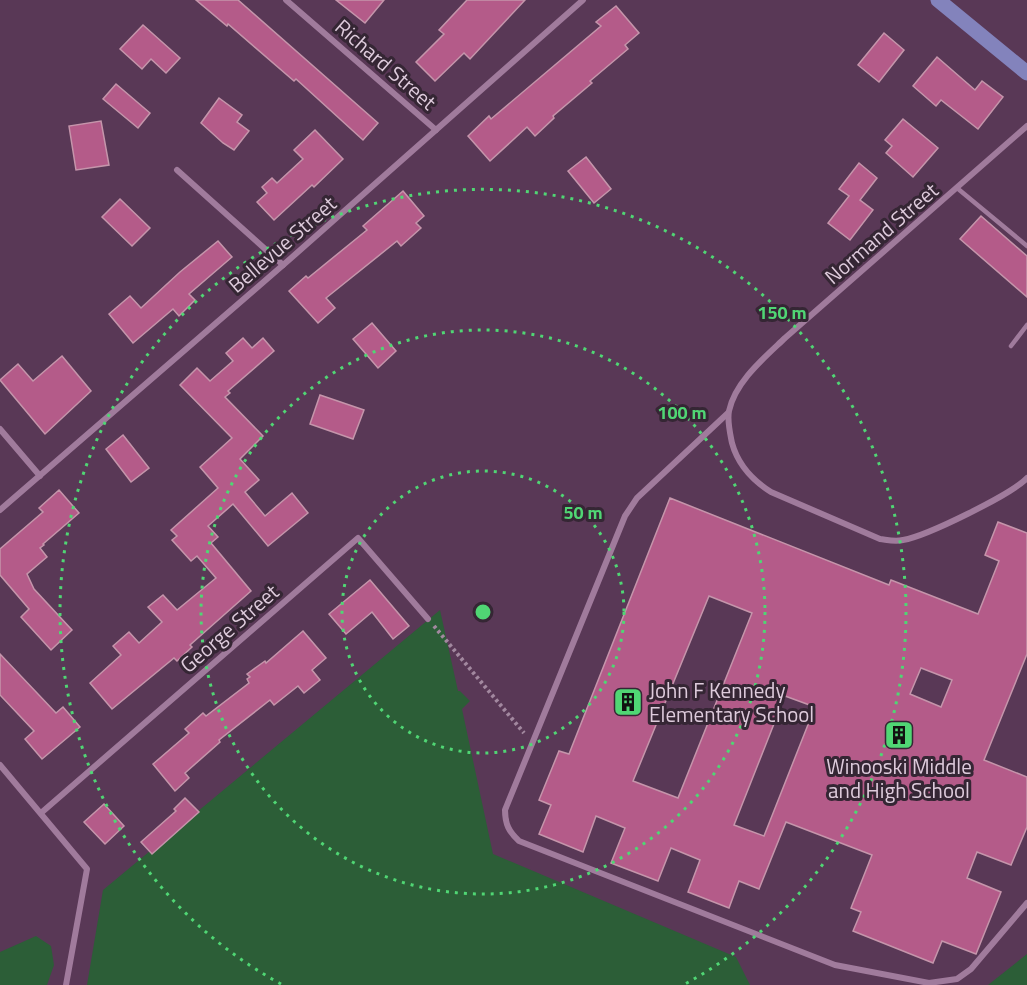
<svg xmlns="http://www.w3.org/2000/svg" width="1027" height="985" font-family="'Titillium Web',sans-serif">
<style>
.green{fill:#2c5e37}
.building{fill:#b45b89;stroke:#c595ab;stroke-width:1.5;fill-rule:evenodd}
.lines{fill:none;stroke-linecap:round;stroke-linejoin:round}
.path{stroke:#a2889f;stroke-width:4;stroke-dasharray:3 3;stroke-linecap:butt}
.service{stroke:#a07b9c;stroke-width:4.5}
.minor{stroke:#a07b9c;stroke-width:6}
.primary{stroke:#8383bc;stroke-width:15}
.ring{fill:none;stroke:#50d674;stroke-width:3;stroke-dasharray:3 6}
.labels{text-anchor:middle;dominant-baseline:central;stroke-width:6;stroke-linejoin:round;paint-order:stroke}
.street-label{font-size:21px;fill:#decbdc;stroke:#352634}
.poi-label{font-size:21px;fill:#decbdc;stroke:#352634;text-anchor:start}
.centre{fill:#50d674;stroke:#352634;stroke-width:3}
.ring-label{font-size:18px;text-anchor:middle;font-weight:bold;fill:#50d674;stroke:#352634;stroke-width:6;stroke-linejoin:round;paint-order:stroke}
</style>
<rect width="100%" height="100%" fill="#593856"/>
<!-- green -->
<g class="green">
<path d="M440,610l18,81h2l10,10 -8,8 31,145 243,103 14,28h-663l16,-95z"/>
<path d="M36,936l15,10 3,19 -7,20h-47v-33z"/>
<path d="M1027,954v31h-39z"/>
</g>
<!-- building -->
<g class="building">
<path d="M196,0h42l140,123 -15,17 -67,-61 -2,2 -66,-57 -1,2z"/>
<path d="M336,0h48l-19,23z"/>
<path d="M467,0h58l-55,59 -6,-6 -29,28 -19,-19 28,-28 -5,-4z"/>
<path d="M616,6l23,27 -14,12 3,4 -38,32 2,2 -39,33 1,2 -19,18 -8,-9 -37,34 -22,-25 21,-20 2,3 110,-93 -5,-4z"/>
<path d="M143,25l37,33 -14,15 -15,-14 -9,10 -22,-20z"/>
<path d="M884,33l20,17 -25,32 -21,-17z"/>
<path d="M937,57l38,33 7,-9 21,16 -25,32 -37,-29 -5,6 -23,-20z"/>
<path d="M116,84l34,29 -12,15 -35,-29z"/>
<path d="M219,98l23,17 -5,7 12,9 -15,19 -11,-7 -22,-20z"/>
<path d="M903,119l35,29 -25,29 -27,-24 6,-7 -7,-6z"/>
<path d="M101,121l8,44 -33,5 -7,-44z"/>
<path d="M315,130l28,29 -29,28 -2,-2 -38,35 -17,-18 10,-9 -5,-6 10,-9 5,5 26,-24 -9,-9z"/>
<path d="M586,157l25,32 -17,14 -26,-32z"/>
<path d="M859,163l18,15 -17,22 13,10 -23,30 -22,-17 21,-27 -10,-7z"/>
<path d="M403,191l21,25 -8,7 5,5 -20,18 -4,-5 -71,57 9,10 -17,15 -29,-32 17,-15 2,2 59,-48 -4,-4z"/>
<path d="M120,199l30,29 -18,18 -30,-29z"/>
<path d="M981,216l46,40v41l-67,-58z"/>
<path d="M218,241l14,16 -43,37 6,6 -16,16 -6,-7 -40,34 -24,-29 21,-18 11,12 39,-36z"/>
<path d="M372,323l24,28 -18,17 -25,-29z"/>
<path d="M243,338l9,10 11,-10 11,13 -46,40 2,2 -5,4 38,39 -23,23 19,21 -14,12 20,24 27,-23 16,20 -40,33 -35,-42 -25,22 10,11 -7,6 40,48 -61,54 2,2 -15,14 -3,-3 -62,51 -22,-26 31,-28 -8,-9 16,-14 10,11 23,-21 -14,-15 15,-12 14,15 39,-32 -19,-22 -6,5 -19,-21 5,-4 -6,-6 47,-42 -18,-21 32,-29 -52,-53 17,-17 13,13 23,-20 -7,-8z"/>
<path d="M62,356l29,35 -46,43 -45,-54 18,-16 15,17z"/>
<path d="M320,395l44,15 -11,29 -43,-15z"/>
<path d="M123,435l26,33 -18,14 -25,-33z"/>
<path d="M59,490l20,23 -36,31 1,1 -4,3 7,9 -20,17 7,15 38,41 -21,20 -30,-33 8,-8 -29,-34v-26l43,-37 -4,-4z"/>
<path d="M670,498l219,87 2,-5 87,34 21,-53 -14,-6 13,-33 29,11v121l-43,106 43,17v50l-16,38 -34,-13 -10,26 34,14 -25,62 -34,-13 -9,22 -80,-32 8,-19 -10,-4 21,-53 -86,-33 -27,67 -20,-8 -10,27 -41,-16 12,-32 -29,-12 -13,33 -47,-18 14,-35 -29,-12 -13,36 -44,-18 12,-29 -12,-5 20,-49 10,3zM709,596l43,17 -74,185 -45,-17zM921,668l31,12 -11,27 -31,-13zM785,696l30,11 -51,129 -30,-11z"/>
<path d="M370,580l39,46 -16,13 -21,-27 -26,22 -17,-20z"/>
<path d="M303,631l23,27 -14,12 8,10 -16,13 -6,-7 -24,19 -4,-5 -51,40 1,2 -35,31 4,5 -14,13 -22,-27 36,-31 -4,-4 18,-16 3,3 43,-33 -2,-4 3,-2 -3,-3 18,-13 1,2z"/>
<path d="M0,654l56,59 7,-6 17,20 -38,32 -17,-20 9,-8 -34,-36z"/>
<path d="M185,798l14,14 -47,42 -11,-12 35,-31 -2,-2z"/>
<path d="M104,804l20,22 -19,18 -21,-22z"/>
</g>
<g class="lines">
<!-- path -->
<path class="path" d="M434,626l90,107"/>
<!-- service -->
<g class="service">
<path d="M957,188l70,58"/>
<path d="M1011,346l16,-21"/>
</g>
<!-- minor -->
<g class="minor">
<path d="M286,0l150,130"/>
<path d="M1027,126l-242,212c-21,20 -50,44 -56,73 -2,10 1,22 3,32 6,22 20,37 39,49l109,47c8,1 15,3 23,1 24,-4 109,-46 124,-62"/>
<path d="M177,170l106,95"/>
<path d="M728,413l-91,85 -12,18 -120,294c0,14 4,22 14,31l316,124 94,18 28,-4 14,-10 56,-66"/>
<path d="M0,429l40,47"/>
<path d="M0,510l290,-251 293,-259"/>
<path d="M0,765l87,104 -21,116"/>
<path d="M41,813l317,-275 70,81"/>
</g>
<!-- primary -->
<path class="primary" d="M938,0l89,73"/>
</g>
<!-- distance rings -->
<g class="ring">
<circle cx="483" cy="612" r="141"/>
<circle cx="483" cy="612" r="282"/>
<path d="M281 984A423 423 0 1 1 685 984"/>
</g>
<!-- icons -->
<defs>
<g id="building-square" transform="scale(1.5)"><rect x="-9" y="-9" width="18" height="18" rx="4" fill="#50d674" stroke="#352634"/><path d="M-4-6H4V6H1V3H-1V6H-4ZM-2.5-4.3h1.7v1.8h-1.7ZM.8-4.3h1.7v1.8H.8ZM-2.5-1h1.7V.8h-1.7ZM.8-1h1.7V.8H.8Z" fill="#111"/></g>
</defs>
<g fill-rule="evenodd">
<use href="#building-square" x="628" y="702"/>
<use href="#building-square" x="899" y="735"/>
</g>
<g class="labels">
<!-- street labels -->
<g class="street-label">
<text transform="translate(386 64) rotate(41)">Richard Street</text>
<text transform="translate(881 233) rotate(-41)">Normand Street</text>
<text transform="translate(282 244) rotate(-41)">Bellevue Street</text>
<text transform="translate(229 628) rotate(-41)">George Street</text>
</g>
<!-- poi labels -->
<g class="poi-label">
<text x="649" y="690">John F Kennedy<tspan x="649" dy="24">Elementary School</tspan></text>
<text x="899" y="766" text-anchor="middle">Winooski Middle<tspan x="899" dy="24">and High School</tspan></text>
</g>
</g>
<circle cx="483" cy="612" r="9" class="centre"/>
<g class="ring-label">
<text x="782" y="319">150 m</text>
<text x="682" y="419">100 m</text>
<text x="583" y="519">50 m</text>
</g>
</svg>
